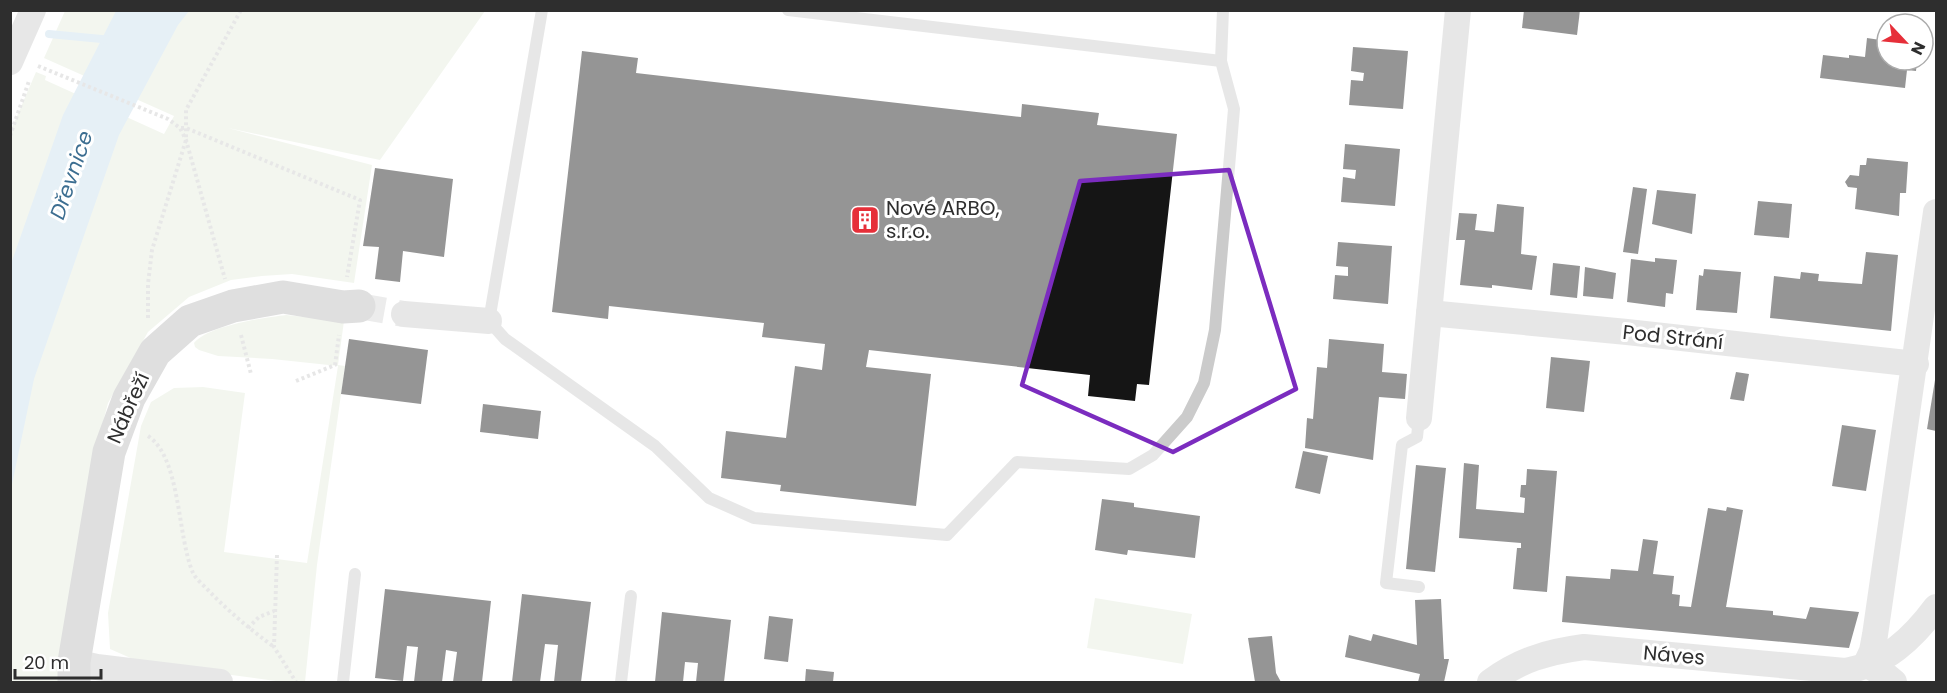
<svg xmlns="http://www.w3.org/2000/svg" width="1947" height="693" font-family="Poppins,sans-serif">
<style>
.green{fill:#e4ecdc}
.water{fill:#c8ddec}
.lines{fill:none;stroke-linecap:round;stroke-linejoin:round}
.stream{stroke:#c8ddec;stroke-width:8}
.building{fill:#151515}
.street-tunnel{stroke:#d5d5d5;stroke-width:26;stroke-dasharray:26 13;stroke-linecap:butt}
.path{stroke:#cbcbcb;stroke-width:4;stroke-dasharray:3 3;stroke-linecap:butt}
.lane{stroke:#cbcbcb;stroke-width:12}
.street{stroke:#cbcbcb;stroke-width:26}
.secondary{stroke:#b8b8b8;stroke-width:33}
.marked{fill:none;stroke:#7b2cbf;stroke-width:4.5;stroke-linejoin:round}
.labels{text-anchor:middle;dominant-baseline:central;stroke-width:6;stroke-linejoin:round;paint-order:stroke}
.poi-label{font-size:20px;fill:#2e2e2e;stroke:#fff;text-anchor:start}
.street-label{font-size:20px;fill:#2e2e2e;stroke:#fff}
.water-label{font-size:21px;font-style:italic;fill:#3c6e91;stroke:#fff}
</style>
<rect width="100%" height="100%" fill="#fff"/>
<!-- green -->
<g class="green">
<path d="M65,11h420l-105,149 -152,-32 144,37 -18,118 -62,-9 -30,2 -31,4 -42,17 -41,35 -40,71 -9,34 -34,245h-54v-552l25,-58 10,4 -1,4 119,54 10,-18 -130,-58z"/>
<path d="M286,315l58,6 -6,44 7,1 -28,199 -12,117h-22l-141,-19 -32,-14 -2,-36 33,-187 10,-24 23,-14 29,-1 42,6 -21,159 83,11 31,-197 -66,-7 -54,-3 -19,-6 -4,-3 -1,-4c15,-18 69,-25 92,-28z"/>
<path d="M1095,598l97,16 -9,50 -96,-16z"/>
</g>
<!-- water -->
<path class="water" d="M116,11h73l-11,14 -59,110 -85,244 -23,110v-225l52,-149z"/>
<g class="lines">
<!-- stream -->
<path class="stream" d="M49,34l63,6"/>
</g>
<!-- building -->
<g class="building">
<path d="M1524,10h56l-3,25 -55,-7z"/>
<path d="M1867,38l20,3v19h30l-1,11 -9,-1 -2,18 -85,-10 3,-23 26,3v-3l16,2z"/>
<path d="M1353,47l55,4 -5,58 -54,-4 2,-25 12,1 1,-8 -13,-2z"/>
<path d="M582,51l56,7 -2,15 385,44 1,-13 77,9 -2,12 80,9 -28,251 -12,-1 -2,17 -47,-5 2,-21 -221,-25 -3,17 65,7 -15,132 -136,-15 1,-6 -60,-7 5,-47 60,7 9,-72 27,4 3,-26 -63,-7 2,-14 -155,-17 -1,13 -56,-7z"/>
<path d="M1345,144l55,5 -5,57 -54,-4 2,-25 12,2 1,-9 -13,-1z"/>
<path d="M1867,158l41,4 -2,31h-6l-1,23 -44,-7 2,-21 -9,-1 -3,-5 5,-7 9,1 1,-11h6z"/>
<path d="M375,168l78,11 -9,78 -41,-6 -3,31 -25,-3 4,-32 -16,-1z"/>
<path d="M1633,187l14,2 -9,65 -15,-2z"/>
<path d="M1657,190l39,4 -4,40 -40,-10z"/>
<path d="M1758,201l34,3 -3,34 -35,-3z"/>
<path d="M1497,204l27,3 -3,47 16,2 -5,34 -40,-5v3l-32,-3 5,-45h-9l3,-27 18,1 -2,16 19,2z"/>
<path d="M1338,242l54,4 -4,58 -55,-5 2,-24 13,1v-9l-12,-1z"/>
<path d="M1866,252l32,3 -7,76 -121,-13 4,-42 26,3 1,-7 18,2 -1,7 44,3z"/>
<path d="M1655,258l22,2 -4,34 -7,-1 -1,14 -38,-5 4,-43 24,3z"/>
<path d="M1553,263l27,3 -3,32 -27,-3z"/>
<path d="M1585,267l31,6 -3,26 -30,-3z"/>
<path d="M1704,269l37,3 -4,41 -41,-3 3,-35 4,1z"/>
<path d="M349,339l79,11 -7,54 -80,-10z"/>
<path d="M1329,339l55,5 -2,28 25,2 -2,25 -26,-2 -6,63 -68,-12 2,-30 6,1 4,-52 10,1z"/>
<path d="M1551,357l39,4 -6,51 -38,-4z"/>
<path d="M1736,372l13,2 -5,27 -14,-2z"/>
<path d="M1935,380h1v51l-9,-2z"/>
<path d="M483,404l58,7 -3,28 -58,-7z"/>
<path d="M1842,425l34,5 -10,61 -34,-5z"/>
<path d="M1303,451l25,5 -8,38 -25,-6z"/>
<path d="M1464,463l15,2 -3,44 48,4 1,-15 -5,-1 1,-12h5l1,-16 30,2 -10,121 -34,-3 4,-41h4v-5l-62,-5z"/>
<path d="M1416,465l30,3 -11,104 -29,-3z"/>
<path d="M1102,499l32,4v4l66,9 -5,42 -67,-8 -1,5 -32,-5z"/>
<path d="M1727,507l16,3 -17,97 47,4v4l33,4 4,-12 49,5 -10,36 -287,-26 4,-46 44,3 1,-10 27,2 5,-32 15,2 -5,33 21,2 -2,18 8,1 -1,11 12,1 17,-99 18,3z"/>
<path d="M385,589l106,12 -9,81h-29l4,-30 -11,-2 -4,32h-28l4,-35 -11,-1 -4,35 -28,-3z"/>
<path d="M522,594l69,8 -10,80h-27l4,-37 -13,-1 -5,38h-28z"/>
<path d="M1441,599l3,60h5l-5,23h-26l2,-8 -75,-17 4,-22 22,6 2,-7 44,11 -2,-45z"/>
<path d="M662,612l69,8 -7,62h-28l2,-19 -13,-1 -2,20h-28z"/>
<path d="M769,616l24,3 -5,43 -24,-3z"/>
<path d="M1272,636l4,37 5,9h-26l-7,-44z"/>
<path d="M806,669l28,3 -1,10h-28z"/>
</g>
<g class="lines">
<!-- street-tunnel -->
<path class="street-tunnel" d="M359,306l45,8"/>
<!-- path -->
<g class="path">
<path d="M38,66l130,53 12,9 6,12 39,139"/>
<path d="M181,128h5l174,72 -13,77"/>
<path d="M10,136l19,-55"/>
<path d="M148,318v-34l4,-34 34,-110v-30l55,-100"/>
<path d="M241,335l10,39"/>
<path d="M296,381l39,-16 4,-30"/>
<path d="M148,436c33,22 29,100 45,137 3,6 10,12 15,17 21,22 42,39 66,57"/>
<path d="M277,555l-3,92 22,35"/>
<path d="M248,628l11,-11 15,-6"/>
</g>
<!-- lane -->
<g class="lane">
<path d="M542,10l-53,311 16,18 150,107 54,52 45,20 193,17 70,-73 112,7 24,-14 34,-38 17,-34 11,-53 19,-221 -13,-48 2,-51"/>
<path d="M788,10l433,51"/>
<path d="M1419,418l-2,19 -15,8 -16,138 33,4"/>
<path d="M343,682l12,-108"/>
<path d="M621,682l10,-86"/>
</g>
<!-- street -->
<g class="street">
<path d="M10,62l23,-52"/>
<path d="M1429,313l198,19 289,32"/>
<path d="M404,314l85,7"/>
<path d="M1419,418l39,-408"/>
<path d="M74,662l23,5 123,15"/>
<path d="M1866,664l6,-13 3,-16 61,-423"/>
<path d="M1866,664l22,13 6,5"/>
<path d="M1490,682c30,-22 57,-30 94,-35l261,24c40,-6 68,-33 91,-64"/>
</g>
<!-- secondary -->
<path class="secondary" d="M74,682v-20l35,-210 20,-54 26,-46 35,-31 43,-15 50,-9 60,10 16,-1"/>
</g>
<!-- marked area -->
<path d="M0 0H1947V693H0ZM1229,170l67,219 -123,63 -151,-67 58,-204z" fill="#fff" fill-opacity=".55" fill-rule="evenodd"/>
<path class="marked" d="M1229,170l67,219 -123,63 -151,-67 58,-204z"/>
<!-- icons -->
<defs>
<g id="building-square" transform="scale(1.5)"><rect x="-9" y="-9" width="18" height="18" rx="4" fill="#e62f39" stroke="#fff"/><path d="M-4-6H4V6H1V3H-1V6H-4ZM-2.5-4.3h1.7v1.8h-1.7ZM.8-4.3h1.7v1.8H.8ZM-2.5-1h1.7V.8h-1.7ZM.8-1h1.7V.8H.8Z" fill="#fff"/></g>
</defs>
<g fill-rule="evenodd">
<use href="#building-square" x="865" y="220"/>
</g>
<g class="labels">
<!-- poi labels -->
<g class="poi-label">
<text x="886" y="208">Nové ARBO,<tspan x="886" dy="23">s.r.o.</tspan></text>
</g>
<!-- street labels -->
<g class="street-label">
<text transform="translate(1673 337) rotate(6)">Pod Strání</text>
<text transform="translate(128 408) rotate(-66)">Nábřeží</text>
<text transform="translate(1674 655) rotate(5)">Náves</text>
</g>
<!-- water labels -->
<g class="water-label">
<text transform="translate(71 175) rotate(-71)">Dřevnice</text>
</g>
</g>
<!-- border -->
<rect width="1947" height="693" fill="none" stroke="#2e2e2e" stroke-width="24"/>
<!-- north arrow -->
<g transform="translate(1905 42) rotate(116)"><circle r="28" fill="#ffffff" stroke="#ababab" stroke-width="1.5"/>
<path d="M0-4.5L10 22L0 15L-10 22Z" fill="#e62f39"/>
<text y="-9" font-size="16" font-weight="bold" text-anchor="middle" fill="#2e2e2e">N</text>
</g>
<!-- scale -->
<path d="M15 669v9h86v-9" fill="none" stroke="#2e2e2e" stroke-width="3"/>
<text x="24" y="669" font-size="18" fill="#2e2e2e" stroke="#ffffff" stroke-width="4.5" paint-order="stroke">20 m</text>
</svg>
